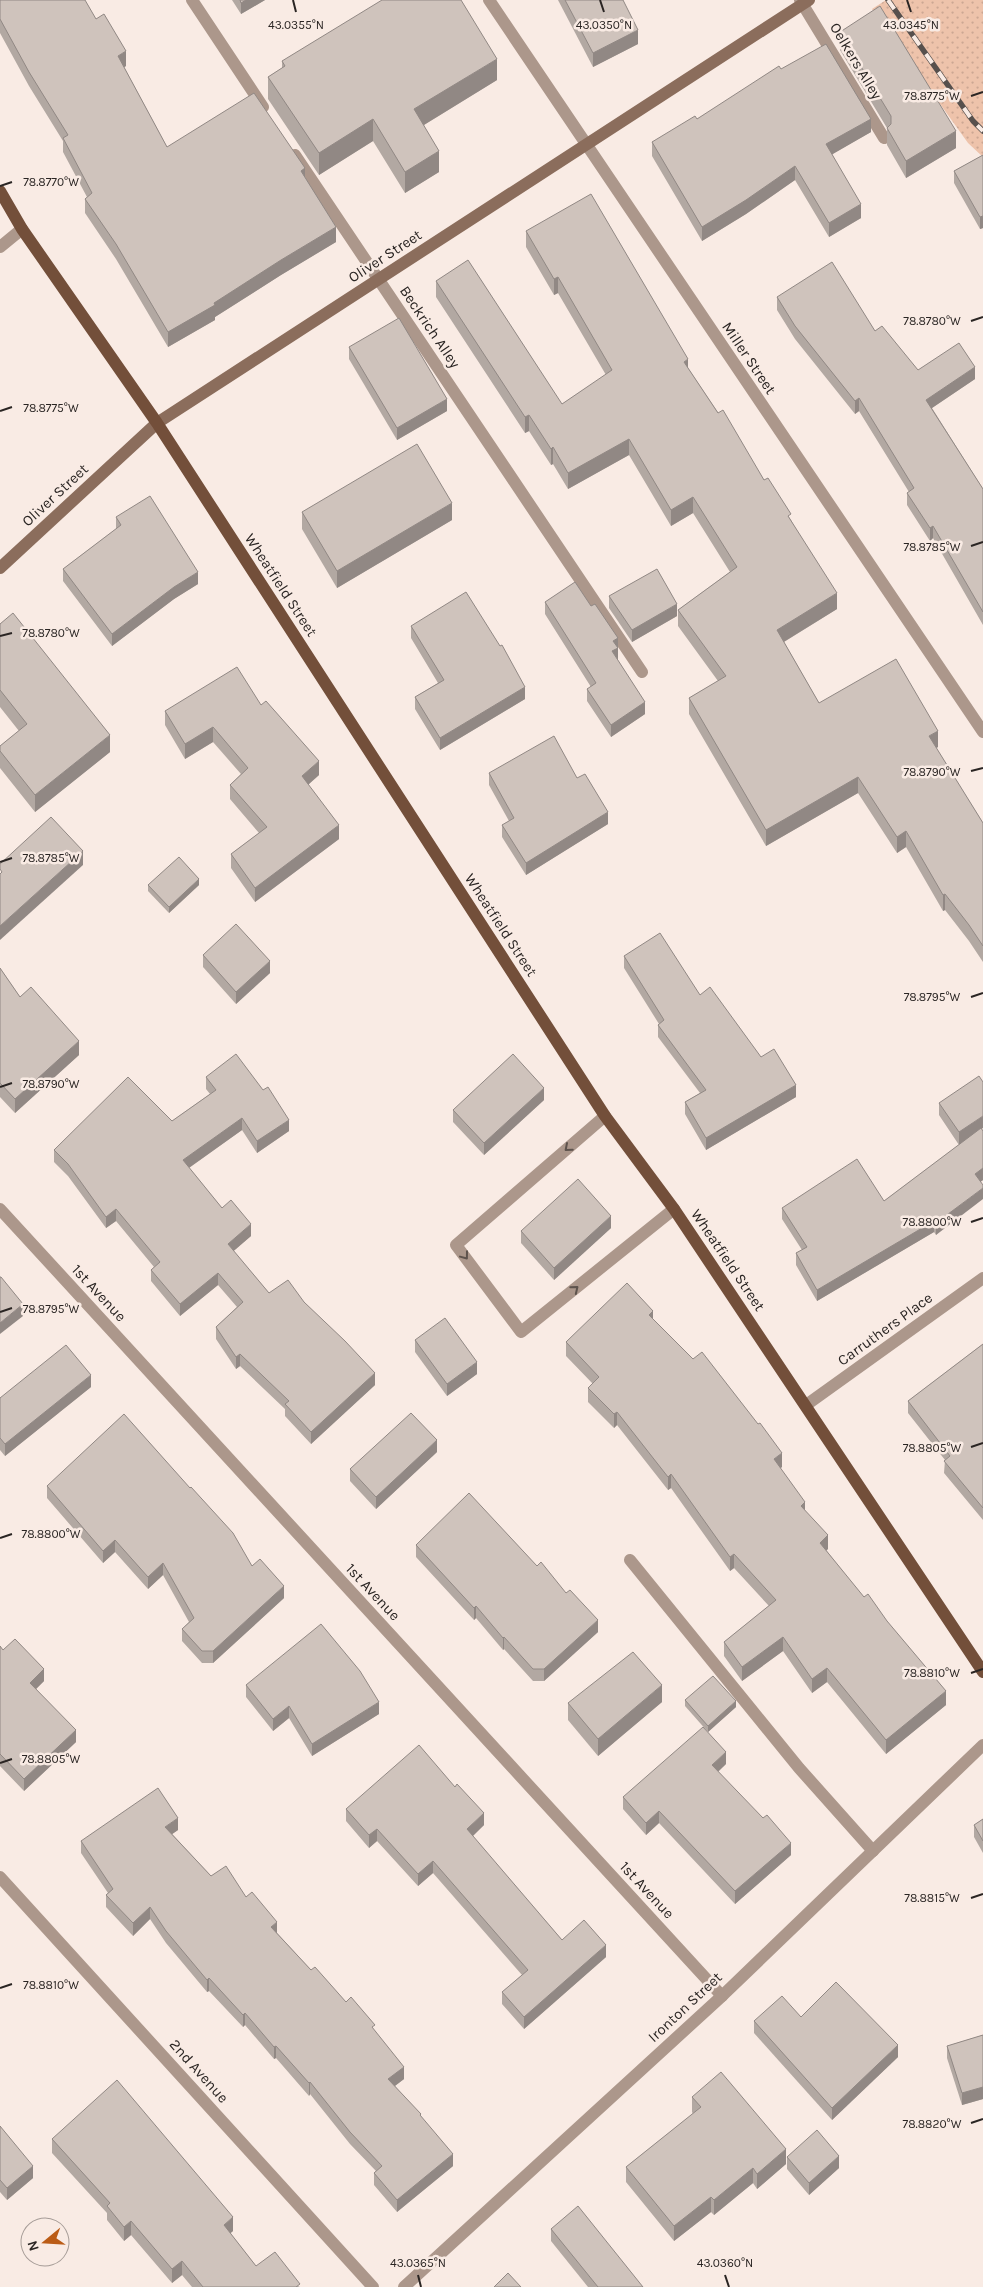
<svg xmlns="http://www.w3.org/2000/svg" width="983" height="2287" font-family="Karla,sans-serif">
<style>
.green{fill:url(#green-dots)}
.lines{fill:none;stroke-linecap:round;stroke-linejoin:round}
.lane{stroke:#ac978b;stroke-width:12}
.street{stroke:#ac978b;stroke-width:12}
.secondary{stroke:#8b6d5c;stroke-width:12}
.primary{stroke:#734f3a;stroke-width:12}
.rail-casing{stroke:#57504d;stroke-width:5.5}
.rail{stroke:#f9ebe4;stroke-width:4;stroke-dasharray:11;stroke-linecap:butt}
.wall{fill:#b2a8a2}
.shaded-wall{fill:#918884}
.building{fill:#cfc3bc;stroke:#918884}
.oneway{stroke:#5e534d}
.ticks{fill:none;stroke:#2a2523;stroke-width:2}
.labels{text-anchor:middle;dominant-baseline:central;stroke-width:5;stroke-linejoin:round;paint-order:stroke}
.street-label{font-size:15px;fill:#2a2523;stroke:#f9ebe4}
.ticks-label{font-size:12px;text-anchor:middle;fill:#2a2523;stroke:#f9ebe4;stroke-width:5;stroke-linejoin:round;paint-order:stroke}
</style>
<defs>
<pattern id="green-dots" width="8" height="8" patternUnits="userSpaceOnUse" patternTransform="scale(1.25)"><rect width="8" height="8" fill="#eec3ab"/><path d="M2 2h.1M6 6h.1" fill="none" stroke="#cca793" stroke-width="1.8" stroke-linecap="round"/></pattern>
</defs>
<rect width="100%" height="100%" fill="#f9ebe4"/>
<!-- green -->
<path class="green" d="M886,0h97v157l-15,-14 -96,-134z"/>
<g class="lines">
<!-- lane -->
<g class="lane">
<path d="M192,0l71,107"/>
<path d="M800,0l84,138"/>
<path d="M295,155l347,517"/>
<path d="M605,1116l-149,129 65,87 153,-123"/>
<path d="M630,1560l169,208 74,83"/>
</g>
<!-- street -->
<g class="street">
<path d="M489,0l494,732"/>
<path d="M0,247l22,-18"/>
<path d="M0,1209l722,787"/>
<path d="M806,1405l177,-127"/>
<path d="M0,1877l373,410"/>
<path d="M404,2287l318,-291 261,-251"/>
</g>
<!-- secondary -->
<path class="secondary" d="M0,568l157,-145 652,-423"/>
<!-- primary -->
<path class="primary" d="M0,191l22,38 135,194 448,693 69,93 309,463"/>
<!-- rail casing -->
<g class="rail-casing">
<path id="rail" d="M888,0l85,121 10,10"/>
</g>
<!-- rail -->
<use href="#rail" class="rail"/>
</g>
<!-- wall -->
<g class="wall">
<path d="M0,0l96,19 30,47 -2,1 43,80 138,30 31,65 -55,33 -66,42v3l-47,27 -52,-88 -31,-46v-14l2,-2 -24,-45v-11l-34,-55 -29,-53z"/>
<path d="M232,0h33l-24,14z"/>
<path d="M558,0h65l15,44 -45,23z"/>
<path d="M840,32l116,116 -50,30 -19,-33v-17l-47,-78z"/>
<path d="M282,61l215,19 -73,45 15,47 -34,21 -32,-52 -54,34 -51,-76v-22l14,-9z"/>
<path d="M781,69l90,63 -39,22 29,64 -32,19 -34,-57 -49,34 -44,27 -50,-85v-14l45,-23z"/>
<path d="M983,155v73l-3,1 -26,-46v-12z"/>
<path d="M526,231l162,137 103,152 46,89 -53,33 35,61 119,44 -2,1 47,75v139l-14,-21 -24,-31 -2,1 -37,-64 -9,6 -39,-60 -92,53 -77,-132v-16l29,-17 -40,-55v-16l52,-38 -37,-59 -22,13 -42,-71 -61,34 -15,-25 -2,1 -22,-34 -4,2 -89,-136v-16l126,123 44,-29 -48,-82 -4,2 -28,-48z"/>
<path d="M777,297l98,34 43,39 57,9 -43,29 51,81v136l-50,-87 -3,3 -23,-36v-12l2,-1 -50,-81 -4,3 -60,-75 -18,-29z"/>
<path d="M349,347l98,64 -50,29 -48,-81z"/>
<path d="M302,512l150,8 -115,68 -35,-59z"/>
<path d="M116,517l82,67 -24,15 -62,47 -49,-65v-12l53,-40z"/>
<path d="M609,596l68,20 -45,26 -23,-34z"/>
<path d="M545,602l46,4 27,32 -1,22 28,54 -34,23 -24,-36v-12l4,-2 -46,-73z"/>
<path d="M0,624l110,128 -75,60 -35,-44v-22l19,-15 -19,-24z"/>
<path d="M411,626l89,20 25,53 -85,51 -25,-41v-12l23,-14 -27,-45z"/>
<path d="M261,705l58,70 -11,10 31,54 -84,63 -24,-34v-14l28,-21 -29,-34v-14l11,-11 -28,-32 -28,17 -20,-34v-14z"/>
<path d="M489,773l88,5 31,46 -82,51 -24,-38v-12l7,-4 -20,-36z"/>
<path d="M148,885h51l-30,28 -21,-22z"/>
<path d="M203,955l67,18 -34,31 -33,-37z"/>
<path d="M624,956l76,39 61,62 35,40 -90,53 -21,-36v-12l15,-9 -42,-56v-12l1,-1 -35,-56z"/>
<path d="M0,968l20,29 59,58 -64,58 -15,-16z"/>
<path d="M206,1077l83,54 -32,22 -15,-23 -53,38 33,40 29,28 -18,15 36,42 35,9 71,83 -64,59 -26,-28v-7l-45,-43 -4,3 -20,-30v-12l21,-20 -19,-22 -38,31 -29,-35v-11l3,-3 -38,-46 -10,7 -38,-52 -14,-14v-12l118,-29 38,-27 -4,-5z"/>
<path d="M544,1100l-60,55 -31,-33v-12z"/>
<path d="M939,1103l43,26 1,2v49l-3,2 -44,53 -2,-3 -117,69 -21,-36v-12l6,-3 -20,-31v-11l102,-7 75,-56 -20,-30z"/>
<path d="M611,1228l-57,52 -33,-37v-12z"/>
<path d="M653,1319l129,148 -2,1 48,81 -2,1 120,155 -60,49 -59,-72 -15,11 -29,-42 -41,30 -18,-25v-14l45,-36 -35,-38 -4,3 -59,-83 -3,2 -51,-65 -3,3 -26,-26v-14l5,-4 -27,-28v-14z"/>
<path d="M415,1340l62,34 -30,22 -32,-44z"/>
<path d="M983,1344v176l-39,-47 1,-13 -37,-47v-12z"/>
<path d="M91,1387l-86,69 -5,-6v-52z"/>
<path d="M437,1452l-61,57 -26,-28v-12z"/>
<path d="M47,1486l205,80 32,32 -71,65h-11l-20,-22v-12l7,-7 -26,-47 -15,14 -33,-37 -12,11 -56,-65z"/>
<path d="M416,1545l182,87 -54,49h-11l-29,-32 -1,1 -27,-32 -2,2 -58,-63z"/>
<path d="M0,1646l3,4 41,31 -8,8 40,53 -52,49 -24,-25z"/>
<path d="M246,1685l133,29 -67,42 -23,-38 -16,13 -27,-34z"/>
<path d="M685,1700l51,7 -28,25 -23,-26z"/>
<path d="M662,1702l-64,54 -30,-36v-17z"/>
<path d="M726,1764l-8,8 73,83 -56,49 -76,-81 -13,12 -23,-26v-12z"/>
<path d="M346,1809l138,16 -12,11 90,104 44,17 -82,72 -22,-25v-12l20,-17 -89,-102 -15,13 -41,-45 -8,7 -23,-27z"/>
<path d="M983,1819v34l-9,-16v-12z"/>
<path d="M178,1830l-6,4 39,42 35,21 31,36 34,37 64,61 29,48 -9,7 26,31 32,49 -56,46 -23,-27v-12l2,-2 -26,-27 -40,-50 -1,2 -33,-38 -2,1 -29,-34 -2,2 -34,-36 -2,1 -41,-49 -16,-24 -17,17 -27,-29v-12l2,-2 -27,-40v-12z"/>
<path d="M801,2017l97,40 -66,63 -78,-87v-12z"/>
<path d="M983,2035v64l-21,6 -15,-47v-12z"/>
<path d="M692,2097l94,67 -29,25 -4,-6 -39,32 -3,-3 -37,29 -48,-59v-15l67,-53 -1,-2z"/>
<path d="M0,2126l33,52 -26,22 -7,-8z"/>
<path d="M52,2139l181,92 -3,2 26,33 44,21h-108l-10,-12 -10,8 -41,-48 -7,6 -17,-21v-7l-55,-60z"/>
<path d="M787,2157l52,11 -30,27 -22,-26z"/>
<path d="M551,2229l92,58h-55l-37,-46z"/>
</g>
<!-- shaded-wall -->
<g class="shaded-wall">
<path d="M246,0h19l-24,14v-11z"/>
<path d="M638,30v14l-45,23v-14z"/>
<path d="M126,51v15l-8,5v-15z"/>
<path d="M497,59v21l-83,51v-22z"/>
<path d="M373,119v22l-54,34v-22z"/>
<path d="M871,119v13l-45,26v-14z"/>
<path d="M956,131v17l-50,30v-17z"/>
<path d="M439,151v21l-34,21v-21z"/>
<path d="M795,166v14l-49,34 -44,27v-14z"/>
<path d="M305,168v15l-4,-12z"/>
<path d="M861,204v14l-32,19v-14z"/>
<path d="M983,216v12l-3,1v-12z"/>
<path d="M336,227v15l-55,33 -66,42v3l-47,27v-15l113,-72z"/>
<path d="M558,277v16l-4,2v-16z"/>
<path d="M688,359v16l-4,-13z"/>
<path d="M975,367v12l-49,33v-12z"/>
<path d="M859,398v13l-4,3v-13z"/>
<path d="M447,399v12l-50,29v-12z"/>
<path d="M529,415v16l-4,2v-16z"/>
<path d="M629,439v16l-61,34v-16z"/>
<path d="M553,447v17l-2,1v-16z"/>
<path d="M693,497v16l-22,13v-16z"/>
<path d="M452,503v17l-115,68v-17z"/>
<path d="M933,526v12l-3,3v-13z"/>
<path d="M198,572v12l-24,15 -62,47v-12l62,-47z"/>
<path d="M837,593v16l-60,37v-16z"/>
<path d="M677,604v12l-45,26v-12z"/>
<path d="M618,638v22l-6,-9 1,-10z"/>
<path d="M525,687v12l-85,51v-12z"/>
<path d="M645,702v12l-34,23v-12z"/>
<path d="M213,727v15l-28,17v-15z"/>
<path d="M938,731v16l-9,5v-16z"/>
<path d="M110,735v17l-75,60v-17z"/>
<path d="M319,761v14l-17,15v-14z"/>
<path d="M858,777v16l-92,53v-16z"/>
<path d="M608,812v12l-82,51v-12z"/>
<path d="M339,825v14l-84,63v-14z"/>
<path d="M906,831v16l-9,6v-16z"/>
<path d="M83,851v14l-83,75v-14z"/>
<path d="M199,879v6l-30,28v-6z"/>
<path d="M945,894v16l-2,1v-16z"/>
<path d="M270,961v12l-34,31v-12z"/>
<path d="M79,1041v14l-64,58v-14z"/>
<path d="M796,1085v12l-90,53v-12z"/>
<path d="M544,1088v12l-60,55v-12z"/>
<path d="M983,1116v12l-24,17v-13z"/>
<path d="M242,1118v12l-59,42v-12z"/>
<path d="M289,1120v11l-32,22v-12z"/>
<path d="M983,1168v12l-8,6v-12z"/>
<path d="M983,1188v11l-47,36v-12z"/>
<path d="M116,1209v12l-10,7v-11z"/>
<path d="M611,1216v12l-57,52v-12z"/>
<path d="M934,1221v11l-117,69v-11z"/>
<path d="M251,1224v12l-23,20v-12z"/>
<path d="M218,1273v12l-38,31v-12z"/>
<path d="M23,1304v12l-23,18v-11z"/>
<path d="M653,1311v14l-4,-10z"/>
<path d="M240,1354v12l-4,3v-12z"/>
<path d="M477,1362v12l-30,22v-12z"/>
<path d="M375,1373v12l-64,59v-12z"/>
<path d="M91,1375v12l-86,69v-12z"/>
<path d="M617,1412v13l-3,3v-14z"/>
<path d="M437,1440v12l-61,57v-12z"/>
<path d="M782,1453v14l-8,6v-14z"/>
<path d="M671,1474v14l-3,2v-13z"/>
<path d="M805,1502v14l-4,-10z"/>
<path d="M828,1535v14l-8,7v-13z"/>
<path d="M115,1540v12l-12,11v-12z"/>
<path d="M734,1554v14l-4,3v-14z"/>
<path d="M163,1563v12l-15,14v-12z"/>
<path d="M284,1586v12l-71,65v-12z"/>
<path d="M476,1606v12l-2,2v-12z"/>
<path d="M598,1620v12l-54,49v-12z"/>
<path d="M504,1637v12l-1,1v-12z"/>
<path d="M783,1637v14l-41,30v-14z"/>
<path d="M827,1668v14l-15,11v-14z"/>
<path d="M44,1669v12l-14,14v-12z"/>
<path d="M662,1685v17l-64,54v-17z"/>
<path d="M946,1691v14l-60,49v-14z"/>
<path d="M736,1701v6l-28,25v-6z"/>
<path d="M379,1702v12l-67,42v-12z"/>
<path d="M289,1706v12l-16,13v-12z"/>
<path d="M76,1730v12l-52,49v-12z"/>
<path d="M726,1752v12l-14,13v-12z"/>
<path d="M659,1811v12l-13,12v-12z"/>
<path d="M484,1813v12l-17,17v-13z"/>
<path d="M178,1818v12l-13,9v-12z"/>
<path d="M377,1829v12l-8,7v-13z"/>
<path d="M791,1843v12l-56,49v-13z"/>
<path d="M433,1861v12l-15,13v-12z"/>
<path d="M150,1907v12l-17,17v-13z"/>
<path d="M277,1922v12l-6,-7z"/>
<path d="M606,1945v12l-82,72v-12z"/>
<path d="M209,1978v13l-2,1v-12z"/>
<path d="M245,2013v12l-2,2v-12z"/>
<path d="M898,2045v12l-66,63v-12z"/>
<path d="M276,2046v12l-2,1v-12z"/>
<path d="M404,2067v12l-16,12v-12z"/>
<path d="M310,2082v12l-1,2v-13z"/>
<path d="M983,2087v12l-21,6v-12z"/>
<path d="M786,2149v15l-29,25v-15z"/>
<path d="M453,2154v12l-56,46v-12z"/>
<path d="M839,2156v12l-30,27v-12z"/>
<path d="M33,2166v12l-26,22v-12z"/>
<path d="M753,2168v15l-39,32v-15z"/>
<path d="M711,2197v15l-37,29v-15z"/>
<path d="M233,2217v14l-9,8v-14z"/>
<path d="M131,2221v14l-7,6v-14z"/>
<path d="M182,2261v14l-10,8v-14z"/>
</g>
<!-- building -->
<g class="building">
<path d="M0,0h85l11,19 8,-5 22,37 -8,5 49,91 87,-54 51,75 -4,3 35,56 -55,33 -67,43 1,2 -47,27 -52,-88 -31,-45 7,-6 -29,-55 5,-3 -39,-63 -29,-53z"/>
<path d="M240,0h6l-5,3z"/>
<path d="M382,0h79l36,59 -83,50 25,42 -34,21 -32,-53 -54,34 -51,-76 17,-11 -3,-5z"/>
<path d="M565,0h58l15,30 -45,23z"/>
<path d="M880,6l76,125 -50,30 -19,-33 4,-4v-8l-51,-84z"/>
<path d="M826,44l45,75 -45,25 35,60 -32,19 -34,-57 -49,34 -44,27 -50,-85 43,-26 2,3 82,-53 2,3z"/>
<path d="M983,155v61l-3,1 -26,-46z"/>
<path d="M591,194l97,165 -4,3 34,51 5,-3 41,70 4,-2 23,36 -3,2 49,77 -60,37 42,73 77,-44 42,72 -9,5 54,87v123l-14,-21 -24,-31 -2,1 -37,-64 -9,6 -39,-60 -92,53 -77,-132 37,-22 -48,-66 59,-43 -44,-70 -22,13 -42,-71 -61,34 -15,-26 -2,2 -22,-34 -4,2 -89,-136 32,-21 94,144 50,-34 -54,-93 -4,2 -28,-48z"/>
<path d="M832,262l43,69 7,-5 36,44 41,-27 16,24 -49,33 57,89v123l-50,-86 -3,2 -23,-35 7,-5 -55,-90 -4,3 -60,-75 -18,-29z"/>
<path d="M399,318l48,81 -50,29 -48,-81z"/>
<path d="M417,444l35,59 -115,68 -35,-59z"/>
<path d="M150,496l48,76 -24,15 -62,47 -49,-65 58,-44 -5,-8z"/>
<path d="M657,569l20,35 -45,26 -23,-34z"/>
<path d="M575,582l16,24 4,-2 23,34 -5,3 5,7 -6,3 33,51 -34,23 -24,-36 9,-6 -51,-81z"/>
<path d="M466,592l34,54 2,-1 23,42 -85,51 -25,-41 29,-17 -33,-54z"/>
<path d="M13,613l97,122 -75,60 -35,-44v-5l27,-22 -27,-34v-66z"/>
<path d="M237,667l24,38 5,-4 53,60 -17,15 37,49 -84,63 -24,-34 36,-27 -37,-42 18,-17 -35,-41 -28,17 -20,-33z"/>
<path d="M554,736l23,42 8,-4 23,38 -82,51 -24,-38 12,-7 -25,-45z"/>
<path d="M51,817l32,34 -83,75v-52l2,-2 -2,-3v-5z"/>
<path d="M179,857l20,22 -30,28 -21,-22z"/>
<path d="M236,924l34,37 -34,31 -33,-37z"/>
<path d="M660,933l40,62 10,-8 51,70 13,-8 22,36 -90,53 -21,-36 21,-12 -48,-65 6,-5 -40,-64z"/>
<path d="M0,968l20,29 11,-10 48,54 -64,58 -15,-16z"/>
<path d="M236,1054l27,36 5,-3 21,33 -32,21 -15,-23 -59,42 39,48 9,-8 20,24 -23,20 41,49 19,-13 16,22 41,39 30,32 -64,59 -26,-28 4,-3 -49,-47 -4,3 -20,-30 27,-25 -25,-29 -38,31 -29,-34 9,-8 -44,-53 -10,8 -38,-53 -14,-14 74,-73 44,44 44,-31 -10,-13z"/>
<path d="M513,1054l31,34 -60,55 -31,-33z"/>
<path d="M979,1076l4,6v34l-24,16 -20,-29z"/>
<path d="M981,1128l2,3v37l-8,6 8,11v3l-47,35 -2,-2 -117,69 -21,-37 11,-6 -25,-39 75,-49 27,42z"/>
<path d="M578,1179l33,37 -57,52 -33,-37z"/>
<path d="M0,1277h1l22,27 -23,19z"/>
<path d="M627,1283l26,28 -4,4 44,44 9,-7 56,72 2,-1 22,30 -8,6 31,43 -4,4 27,29 -8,8 44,54 4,-3 19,27 59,70 -60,49 -59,-72 -15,11 -29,-42 -41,30 -18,-25 52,-42 -42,-46 -4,3 -59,-83 -3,3 -51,-65 -3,2 -26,-26 11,-11 -33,-35z"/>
<path d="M445,1318l32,44 -30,22 -32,-44z"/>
<path d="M983,1344v164l-39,-47 6,-5 -42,-55z"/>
<path d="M66,1345l25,30 -86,69 -5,-6v-40z"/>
<path d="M411,1413l26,27 -61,57 -26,-28z"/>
<path d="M124,1414l66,74 1,-1 42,46 19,33 8,-7 24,27 -71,65h-11l-20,-22 12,-11 -31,-55 -15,14 -33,-37 -12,11 -56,-65z"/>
<path d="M469,1493l68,73 4,-4 25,31 4,-3 28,30 -54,49h-11l-29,-32 -1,1 -27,-32 -2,2 -58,-63z"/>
<path d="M321,1624l39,47 19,31 -67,42 -23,-38 -16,13 -27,-34z"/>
<path d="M15,1639l29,30 -14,14 46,47 -52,49 -24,-25v-108l3,4z"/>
<path d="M633,1652l29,33 -64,54 -30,-36z"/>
<path d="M713,1676l23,25 -28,25 -23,-26z"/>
<path d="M703,1727l23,25 -14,13 51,53 4,-3 24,28 -56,48 -76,-80 -13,12 -23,-26z"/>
<path d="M419,1745l36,42 2,-3 27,29 -17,16 95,111 22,-20 22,25 -82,72 -22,-25 26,-22 -95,-109 -15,13 -41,-45 -8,6 -23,-26z"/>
<path d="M158,1788l20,30 -13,9 46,49 15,-10 20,31 6,-5 25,30 -6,5 40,43 4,-3 31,35 5,-5 24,28 -3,2 32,40 -16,12 33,35 -1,1 33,39 -56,46 -23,-27 8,-7 -32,-34 -40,-50 -1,1 -33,-37 -2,1 -29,-34 -2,2 -34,-37 -2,2 -41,-49 -16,-24 -17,16 -27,-28 7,-6 -32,-48z"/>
<path d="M983,1819v22l-9,-16z"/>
<path d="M836,1982l62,63 -66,63 -78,-87 28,-25 19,21z"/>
<path d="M983,2035v52l-21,6 -15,-47z"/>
<path d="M721,2072l65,77 -29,25 -4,-6 -39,32 -3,-3 -37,29 -48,-59 75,-60 -9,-10z"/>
<path d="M117,2080l116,137 -9,8 32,41 19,-14 25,32 -4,3h-93l-21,-26 -10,8 -41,-48 -7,6 -17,-21 3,-3 -58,-64z"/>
<path d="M0,2126l33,40 -26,22 -7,-8z"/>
<path d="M817,2130l22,26 -30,27 -22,-26z"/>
<path d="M578,2206l65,81h-45l-47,-58z"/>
<path d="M508,2273l13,14h-27z"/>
</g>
<!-- one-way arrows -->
<defs><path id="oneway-chevron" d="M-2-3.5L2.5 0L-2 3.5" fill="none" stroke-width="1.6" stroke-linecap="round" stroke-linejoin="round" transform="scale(1.25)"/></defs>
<g class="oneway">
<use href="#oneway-chevron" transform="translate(568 1148) rotate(139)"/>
<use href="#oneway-chevron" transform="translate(465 1256) rotate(53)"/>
<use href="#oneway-chevron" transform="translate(575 1289) rotate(-39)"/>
</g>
<!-- ticks -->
<path class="ticks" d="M293,0l3,12M600,0l4,12M907,0l4,12M971,96l12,-4M0,186l12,-4M971,321l12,-4M0,411l12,-4M971,546l12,-4M0,636l12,-3M971,771l12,-3M0,862l12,-4M971,997l12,-4M0,1087l12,-4M971,1222l12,-4M0,1312l12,-4M971,1447l12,-4M0,1538l12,-4M971,1673l12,-4M0,1763l12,-4M971,1898l12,-4M0,1988l12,-4M971,2123l12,-4M418,2275l3,12M725,2275l4,12"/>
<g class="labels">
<!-- street labels -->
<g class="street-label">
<text transform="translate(856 61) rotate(59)">Oelkers Alley</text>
<text transform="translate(385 256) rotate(-33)">Oliver Street</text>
<text transform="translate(430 327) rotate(56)">Beckrich Alley</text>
<text transform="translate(749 358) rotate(56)">Miller Street</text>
<text transform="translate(55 495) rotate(-43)">Oliver Street</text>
<text transform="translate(281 585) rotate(57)">Wheatfield Street</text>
<text transform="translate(501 925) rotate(57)">Wheatfield Street</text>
<text transform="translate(728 1260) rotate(56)">Wheatfield Street</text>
<text transform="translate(99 1293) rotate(47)">1st Avenue</text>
<text transform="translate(885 1329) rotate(-36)">Carruthers Place</text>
<text transform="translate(373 1592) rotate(47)">1st Avenue</text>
<text transform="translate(647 1890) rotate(47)">1st Avenue</text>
<text transform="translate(685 2007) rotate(-43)">Ironton Street</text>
<text transform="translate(199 2071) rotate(48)">2nd Avenue</text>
</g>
</g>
<g class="ticks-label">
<text x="296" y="29">43.0355°N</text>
<text x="604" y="29">43.0350°N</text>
<text x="911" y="29">43.0345°N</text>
<text x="932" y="100">78.8775°W</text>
<text x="51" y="186">78.8770°W</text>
<text x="932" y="325">78.8780°W</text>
<text x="51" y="412">78.8775°W</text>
<text x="932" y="551">78.8785°W</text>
<text x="51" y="637">78.8780°W</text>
<text x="932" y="776">78.8790°W</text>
<text x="51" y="862">78.8785°W</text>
<text x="932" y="1001">78.8795°W</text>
<text x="51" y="1088">78.8790°W</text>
<text x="932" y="1226">78.8800°W</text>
<text x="51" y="1313">78.8795°W</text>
<text x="932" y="1452">78.8805°W</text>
<text x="51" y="1538">78.8800°W</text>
<text x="932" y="1677">78.8810°W</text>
<text x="51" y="1763">78.8805°W</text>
<text x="932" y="1902">78.8815°W</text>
<text x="51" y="1989">78.8810°W</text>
<text x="932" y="2128">78.8820°W</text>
<text x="418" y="2267">43.0365°N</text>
<text x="725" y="2267">43.0360°N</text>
</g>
<!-- north arrow -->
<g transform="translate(45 2242) rotate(252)"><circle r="24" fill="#f9ebe4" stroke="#a69c97"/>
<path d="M0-4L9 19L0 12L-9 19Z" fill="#bb5c16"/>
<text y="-8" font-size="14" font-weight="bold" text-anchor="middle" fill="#2a2523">N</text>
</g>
</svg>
